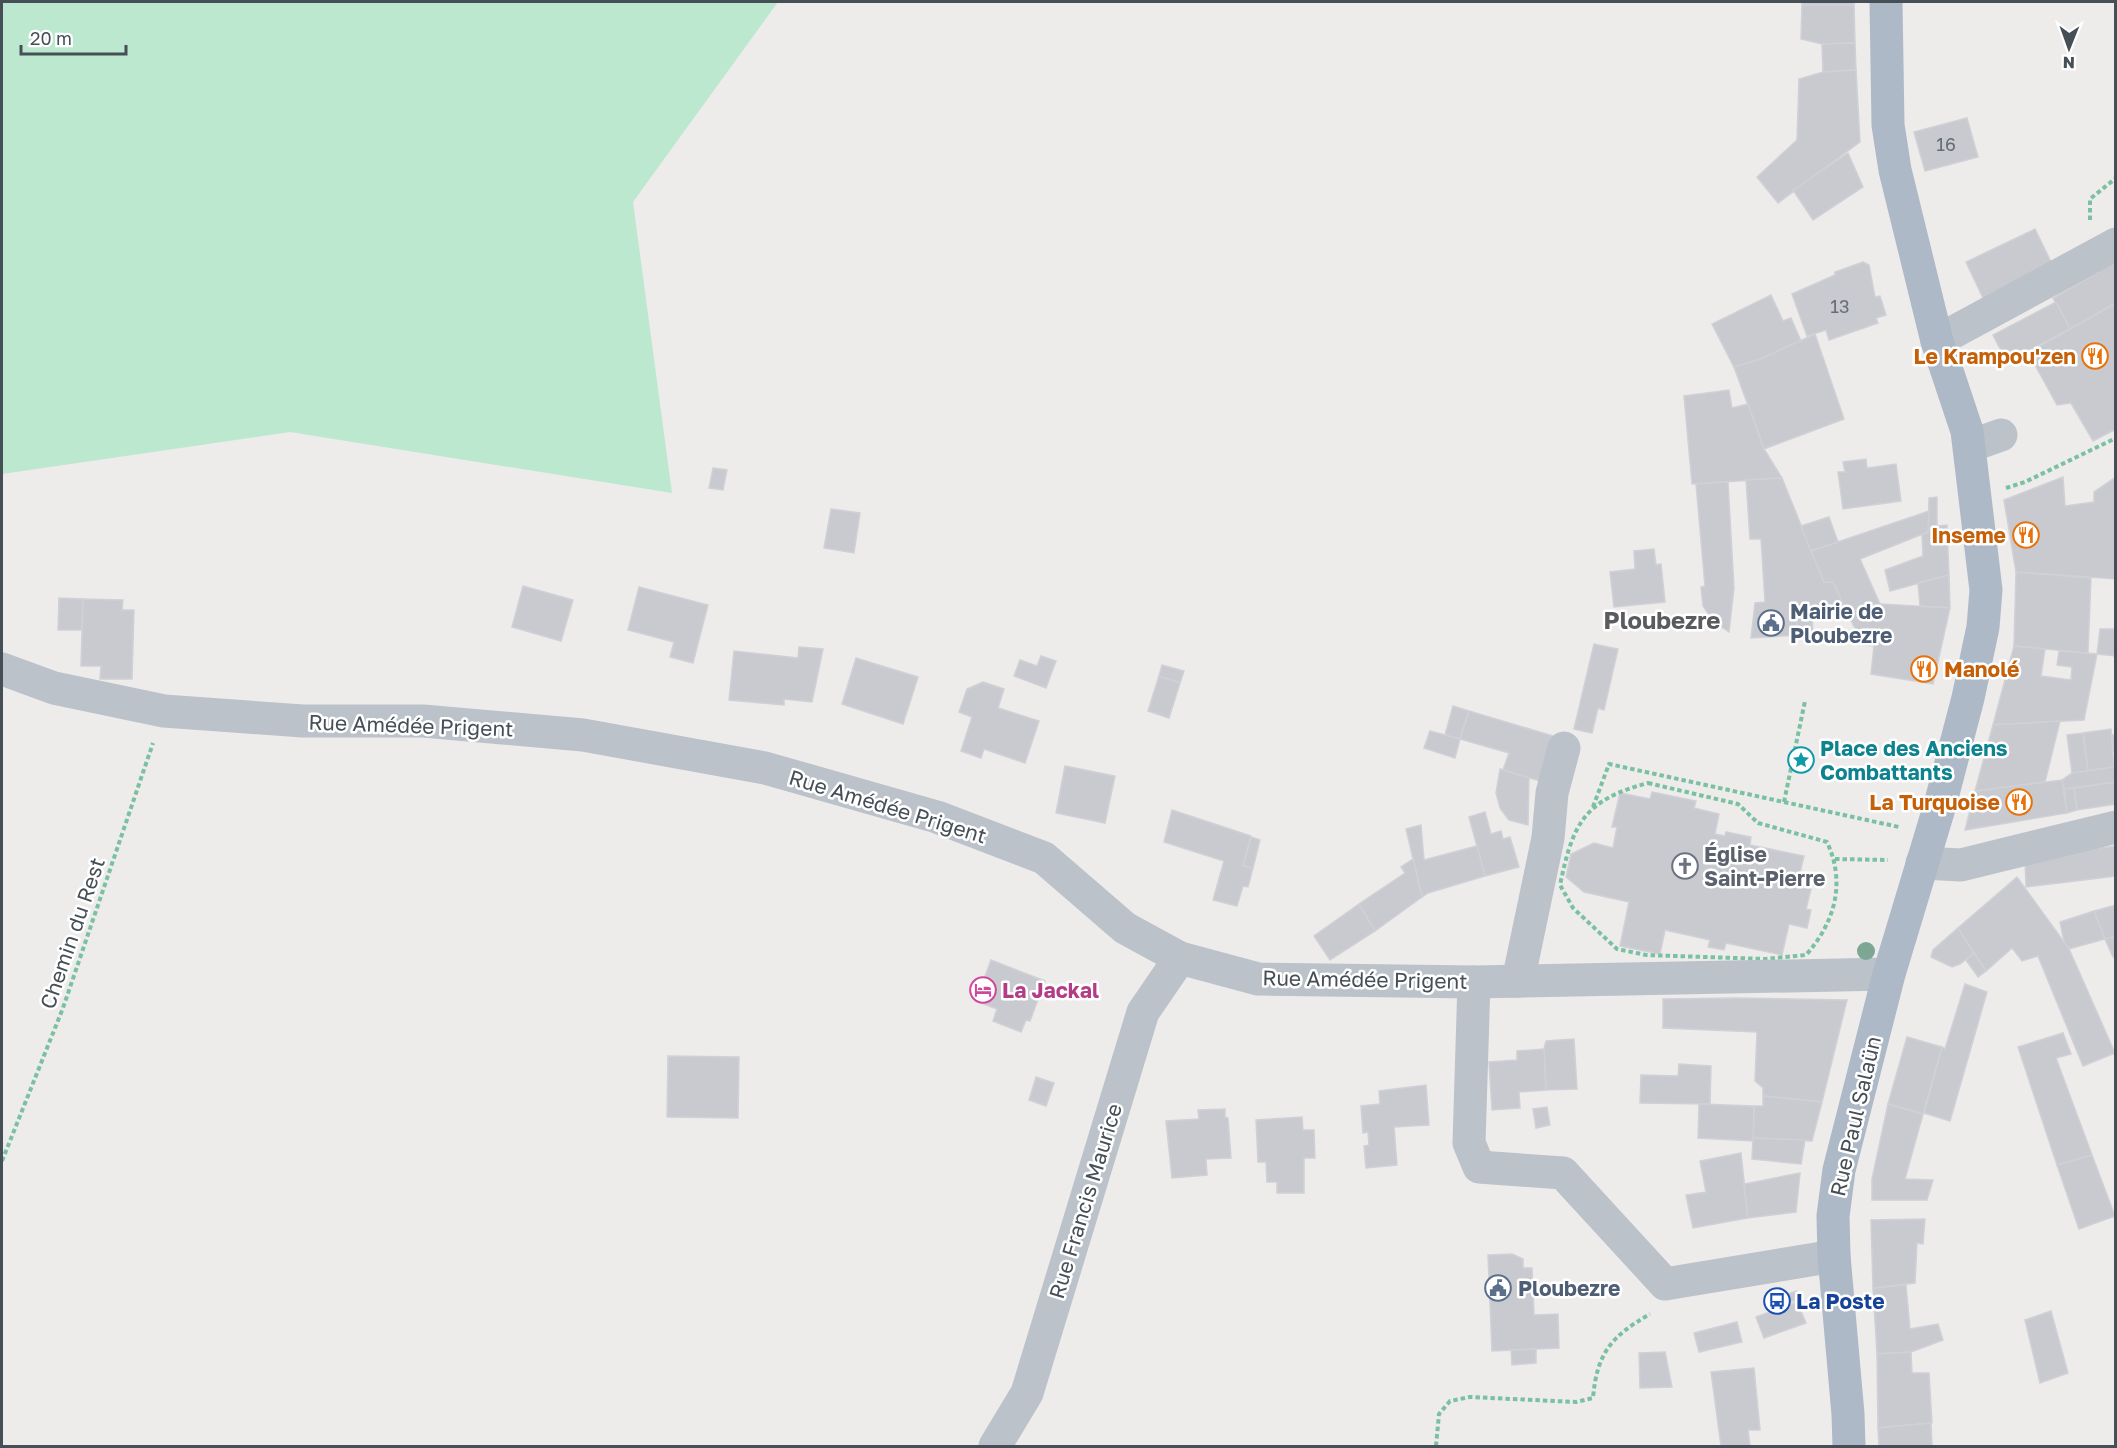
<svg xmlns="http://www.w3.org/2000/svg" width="2117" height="1448" font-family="'Golos Text',sans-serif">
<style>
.green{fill:#bde8d0}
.building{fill:#c9cad0;stroke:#d0d1d6;stroke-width:1.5}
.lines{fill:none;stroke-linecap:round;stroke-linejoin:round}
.path{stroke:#7ac1a3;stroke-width:4;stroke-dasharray:4.5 3;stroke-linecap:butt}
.minor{stroke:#bbc2c9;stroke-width:33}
.major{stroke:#aeb9c7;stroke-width:33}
.tree{fill:#7da694}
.labels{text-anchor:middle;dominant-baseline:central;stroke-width:5;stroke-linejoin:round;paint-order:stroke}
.number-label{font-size:18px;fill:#676d74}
.food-label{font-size:21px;font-weight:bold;fill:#c56008;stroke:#fff;text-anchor:end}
.service-label{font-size:21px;font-weight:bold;fill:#4e5e75;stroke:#fff;text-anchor:start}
.street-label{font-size:21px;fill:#464e56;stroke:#fff}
.culture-label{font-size:21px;font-weight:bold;fill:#0d838f;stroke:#fff;text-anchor:start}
.worship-label{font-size:21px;font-weight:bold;fill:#5b616d;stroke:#fff;text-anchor:start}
.hotel-label{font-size:21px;font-weight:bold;fill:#b23c85;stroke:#fff;text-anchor:start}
.transit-label{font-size:21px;font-weight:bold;fill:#164399;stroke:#fff;text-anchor:start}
.quarter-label{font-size:24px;font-weight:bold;fill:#595b5f;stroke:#fff}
</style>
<rect width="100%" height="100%" fill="#eeebeb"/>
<!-- green -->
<path class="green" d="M2,2h776l-145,200 39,291 -382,-61 -288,42z"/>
<!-- building -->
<g class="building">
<rect x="1802" y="2" width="52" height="3"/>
<path d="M1802,5h52l1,38 -33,1 -21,-5z"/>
<path d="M1855,43l1,27 -33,2 -1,-28z"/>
<path d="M1856,70l4,72 -82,61 -21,-26 40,-37 2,-61 24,-7z"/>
<path d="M1967,118l11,39 -53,14 -11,-39z"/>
<path d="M1848,153l15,34 -50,33 -20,-30z"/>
<path d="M2035,229l17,35 -69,34 -17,-36z"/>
<path d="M1863,262l6,3 6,32 5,-1 6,19 -10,3 2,5 -49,17 -3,-10 -19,6 -15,-42 43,-19v-3z"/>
<path d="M2116,262v41l-46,26 -17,-31z"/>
<path d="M1771,295l12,26 8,-3 10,23 -43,19 -24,7 -22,-43z"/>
<path d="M2056,302l14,27 -63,33 -14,-27z"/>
<path d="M2116,303v126l-23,12 -22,-38 -14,2 -22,-40 -18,-6z"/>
<path d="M1815,334l29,85 -80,30 -30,-82 24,-7z"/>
<path d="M1729,390l3,18 16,-4 16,45 18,29 -90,6 -8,-88z"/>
<path d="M1866,459l1,9 29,-4 5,37 -58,8 -5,-37h7l-2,-10z"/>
<path d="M713,468l14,2 -4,20 -14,-2z"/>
<path d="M2063,477l2,29 29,-4v-10l22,-15v102l-100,-7 -12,-72z"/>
<path d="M1782,478l42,104h9l14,30 -51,4 2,19 -47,3 4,-35 10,-1 -4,-63h-11l-4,-59z"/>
<path d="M1728,482l6,106 -5,44 -16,-11 -10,-15 -2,-19 4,-1 -9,-102z"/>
<path d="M1937,497v29l10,-1 2,50 -59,16 -5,-21 38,-14 -1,-21 6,-3 1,-34z"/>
<path d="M831,509l29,4 -6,40 -30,-5z"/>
<path d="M1929,511l-1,21 -68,27 20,45 -33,8 -14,-30h-9l-13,-31z"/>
<path d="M1829,517l9,25 -27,9 -10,-25z"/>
<path d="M1654,549l2,16 5,-1 4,38 -51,5 -4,-35 25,-3 -1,-18z"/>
<path d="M2016,572l75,6 -3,75 -74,-7z"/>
<path d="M1949,575l1,33 -30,-2 -2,-23z"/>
<path d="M523,586l50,14 -12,41 -49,-14z"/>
<path d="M639,587l69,18 -15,58 -23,-6 4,-15 -46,-12z"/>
<path d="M59,598l24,1 -1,31h-24z"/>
<path d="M83,599l40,1 -1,10h12l-2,69h-32l1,-13h-20z"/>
<path d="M1880,604l70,4 -17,76 -62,-10 3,-28 -11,-1 -16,-33z"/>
<path d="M1812,615l1,18 -15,2 -2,-19z"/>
<path d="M2100,629h16v27l-19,-2z"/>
<path d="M1594,644l24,5 -14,61 -6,-2 -6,25 -18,-4z"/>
<path d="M2014,646l31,3 -4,27 30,4 1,-13 -15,-2 2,-14 38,3 -13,66 -91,5z"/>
<path d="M799,647l24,2 -11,53 -28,-3v6l-55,-5 5,-49 64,7z"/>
<path d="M1041,656l15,5 -10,27 -32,-12 6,-16 17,6z"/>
<path d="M856,658l62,19 -15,47 -61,-20z"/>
<path d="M1162,665l22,6 -4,12 -21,-7z"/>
<path d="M1159,676l21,7 -11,35 -21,-7z"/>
<path d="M983,682l21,7 -6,19 41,13 -14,42 -41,-14 -3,9 -20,-7 11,-34 -13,-5 8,-23z"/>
<path d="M1453,706l16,5 -9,28 -15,-4z"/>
<path d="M1469,711l84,25 -13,45 -37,-11 6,-17 -49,-14z"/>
<path d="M2060,721l-15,61 -70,9 18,-66z"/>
<path d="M2111,729l3,38 -26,4 -5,-38z"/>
<path d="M1430,731l30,8 -5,19 -31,-10z"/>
<path d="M2083,733l5,38 -16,2 -5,-38z"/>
<path d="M2112,735h4v17h-3z"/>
<path d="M1065,766l50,10 -10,47 -49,-10z"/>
<path d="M2114,767l2,15 -52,7 -2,-9 10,-7z"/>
<path d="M1500,769l29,9 -1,47 -19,-5 -9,-12 -4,-15z"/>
<path d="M2062,780l5,33 -102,17 10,-39z"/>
<path d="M2116,782v22l-39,6 -3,-22z"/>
<path d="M2074,788l3,22 -10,3 -3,-24z"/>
<path d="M1652,792l44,9 -2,7 25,6 -4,20 10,2 1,-4 25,5 -1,8 54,11 -6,25 13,8 -5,20 5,1 -4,18 -18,-4 -7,31 -56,-12 -2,7 -16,-3 2,-7 -45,-10 -5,24 -40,-8 9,-44 -45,-10 -18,-15 5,-23 23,-11 19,5 4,-21h-5l8,-34 30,6z"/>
<path d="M1172,810l79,26 -8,30 10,2 -5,19 -5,-1 -6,20 -24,-6 11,-39 -60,-19z"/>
<path d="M1485,812l6,22 10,-3 2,8 7,-2 9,30 -34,9 -16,-59z"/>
<path d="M1421,825l3,35 53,-14 8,30 -57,17 -6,4 -16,-68z"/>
<path d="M1251,837l9,3 -7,28 -10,-2z"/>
<path d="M2116,846v30l-90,11 -1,-30z"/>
<path d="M1413,859l9,38 -47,34 -16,-27 46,-31 -4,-6z"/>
<path d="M2017,877l52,72 46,104 -32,13 -45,-110 -16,5 -10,-13 -26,23 -28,-43z"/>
<path d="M1359,904l16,27 -45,29 -16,-24z"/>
<path d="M2116,905v31l-11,3 -11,-28z"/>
<path d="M2094,911l11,28 -36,10 -5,-7 -4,-20z"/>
<path d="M1958,928l16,25 -14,11 -8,3 -21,-10 2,-7z"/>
<path d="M2116,936v20l-3,1 -8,-18z"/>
<path d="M1974,953l12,18 -8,6 -12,-17z"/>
<path d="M991,960l54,21 -15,40 -4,-1 -5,12 -28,-11 4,-12 -21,-8z"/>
<path d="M1965,984l22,8 -37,129 -26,-8 18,-66 3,2z"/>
<path d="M1735,998l112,2 -25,102 -59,-6v-8l-8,-7 2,-49 -94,-4v-29z"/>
<path d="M2063,1033l8,21 -15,4 36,97 -35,10 -39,-118z"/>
<path d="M1907,1037l35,10 -19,67 -35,-10z"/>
<path d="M1574,1039l3,50 -31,1 -2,-41 2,-8z"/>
<path d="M1544,1049l2,41 -27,2 1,16 -28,2 -3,-48 28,-2v-9z"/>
<path d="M668,1056l71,1 -1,61 -71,-1z"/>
<path d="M1679,1064l32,2 -1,38 -70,-1 1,-28 37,1z"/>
<path d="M1036,1077l18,6 -8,23 -17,-6z"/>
<path d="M1426,1085l3,40 -35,2 3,38 -31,3 -2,-22 5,-1 -1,-13 -5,1 -2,-27 19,-2 -1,-13z"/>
<path d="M1763,1096l59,6 -10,39 -59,-3 1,-32h9z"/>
<path d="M1699,1104l55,2 -1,35 -55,-3z"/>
<path d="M1888,1104l35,10 -18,65 28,1 -6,20h-55v-21z"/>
<path d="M1547,1107l3,18 -14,3 -3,-19z"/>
<path d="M1225,1109v8l3,1 3,40 -25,1 1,16 -35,3 -6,-57 33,-2 -1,-9z"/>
<path d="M1302,1117l1,13h11l1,28h-11v35h-27v-11h-10l-1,-20h-8l-2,-42z"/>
<path d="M1753,1138l52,2 -4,24 -49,-5z"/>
<path d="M1741,1153l7,65 -55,10 -7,-33 20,-3 -6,-31z"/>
<path d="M2092,1155l23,61 -36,13 -22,-64z"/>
<path d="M1800,1173l-4,39 -48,6 -4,-34z"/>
<path d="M1925,1219l-2,25 -6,-1 -2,40 -42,5 -2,-68z"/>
<path d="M1512,1254l11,5v9h9l2,47 24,-1 1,34 -67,3 -4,-96z"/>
<path d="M1906,1285l4,44 28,-5 5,16 -32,12 -34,2 -4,-66z"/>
<path d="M1797,1291l3,8 -20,6 -2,-8z"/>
<path d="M1797,1302l9,21 -42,15 -8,-21z"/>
<path d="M2051,1311l17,62 -28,10 -15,-63z"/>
<path d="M1737,1322l5,20 -43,10 -5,-19z"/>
<path d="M1536,1349v14l-24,2 -1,-15z"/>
<path d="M1665,1352l7,35 -32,1 -1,-35z"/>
<path d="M1911,1352l1,21h17l3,50 -54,5 -1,-74z"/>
<path d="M1754,1368l6,62h-12l2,16h-29l-10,-74z"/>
<path d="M1931,1423l1,23h-53l-1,-18z"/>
</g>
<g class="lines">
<!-- path -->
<g class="path">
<path d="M2090,220v-21l26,-21"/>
<path d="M2006,488l19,-6 91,-44"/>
<path d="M1648,783l90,21 20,19 69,19c19,41 8,80 -21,113l-40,4 -120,-4 -29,-6 -44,-41 -13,-23c13,-62 24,-85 88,-102z"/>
<path d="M1784,802l21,-101"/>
<path d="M1593,807l16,-43 290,63"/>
<path d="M1835,859l53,1"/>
<path d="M2,1161l61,-153 90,-265"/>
<path d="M1436,1446l3,-32 11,-13 20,-4 106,5 17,-4c4,-46 19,-62 57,-84"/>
</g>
<!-- minor -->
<g class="minor">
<path d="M1937,341l179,-97"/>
<path d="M1970,446l31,-11"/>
<path d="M2,669l52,19 110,23 139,10h120l160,14 182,33 172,49 107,41 81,70 55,30 78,21 216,3 415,-8"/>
<path d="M1922,863l39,2 155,-38"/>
<path d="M1518,981l30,-143 4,-45 12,-45"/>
<path d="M1474,982l-5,161 10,24 84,6 102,111 169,-28"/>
<path d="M995,1446l32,-53 116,-381 37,-54"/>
</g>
<!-- major -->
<path class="major" d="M1849,1446l-1,-32 -14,-158 -1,-40 6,-46 50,-196 51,-169 28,-107 15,-71 3,-37 -19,-159 -30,-90 -42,-171 -7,-45 -2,-123"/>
</g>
<!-- trees -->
<circle class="tree" cx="1866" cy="951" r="9"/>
<!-- icons -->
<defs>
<g id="restaurant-ring" transform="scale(1.35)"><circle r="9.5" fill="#fff" stroke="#e8710a" stroke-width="1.5"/><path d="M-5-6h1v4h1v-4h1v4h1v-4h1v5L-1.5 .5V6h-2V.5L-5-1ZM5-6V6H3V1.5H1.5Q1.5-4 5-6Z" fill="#e8710a"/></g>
<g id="civic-ring" transform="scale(1.35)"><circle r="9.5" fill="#fff" stroke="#5c6f8a" stroke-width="1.5"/><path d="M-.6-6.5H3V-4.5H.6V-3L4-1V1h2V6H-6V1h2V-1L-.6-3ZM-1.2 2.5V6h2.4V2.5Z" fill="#5c6f8a"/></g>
<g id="sight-ring" transform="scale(1.35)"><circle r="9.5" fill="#fff" stroke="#0f9aa8" stroke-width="1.5"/><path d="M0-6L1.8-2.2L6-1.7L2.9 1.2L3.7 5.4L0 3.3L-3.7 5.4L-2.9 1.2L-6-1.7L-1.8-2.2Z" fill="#0f9aa8"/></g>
<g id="church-ring" transform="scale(1.35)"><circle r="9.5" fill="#fff" stroke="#6b7280" stroke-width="1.5"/><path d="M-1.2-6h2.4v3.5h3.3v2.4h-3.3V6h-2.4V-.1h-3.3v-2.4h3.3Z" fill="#6b7280"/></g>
<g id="hotel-ring" transform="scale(1.35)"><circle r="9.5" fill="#fff" stroke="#d1479c" stroke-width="1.5"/><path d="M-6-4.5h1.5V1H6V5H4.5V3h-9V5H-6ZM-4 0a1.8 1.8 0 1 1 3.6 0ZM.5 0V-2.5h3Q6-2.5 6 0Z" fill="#d1479c"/></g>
<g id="bus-ring" transform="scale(1.35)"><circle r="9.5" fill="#fff" stroke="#1a4fb4" stroke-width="1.5"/><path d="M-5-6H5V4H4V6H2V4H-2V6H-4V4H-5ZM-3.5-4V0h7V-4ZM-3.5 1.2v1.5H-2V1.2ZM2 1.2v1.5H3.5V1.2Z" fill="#1a4fb4"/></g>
</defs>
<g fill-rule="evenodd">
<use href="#restaurant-ring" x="2095" y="356"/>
<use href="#restaurant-ring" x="2026" y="535"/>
<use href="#civic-ring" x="1771" y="623"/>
<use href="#restaurant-ring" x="1924" y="669"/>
<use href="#sight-ring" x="1801" y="760"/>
<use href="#restaurant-ring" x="2019" y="802"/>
<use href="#church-ring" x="1685" y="866"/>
<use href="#hotel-ring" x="983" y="990"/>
<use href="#civic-ring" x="1498" y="1288"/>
<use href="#bus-ring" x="1777" y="1301"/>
</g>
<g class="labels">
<!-- number labels -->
<g class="number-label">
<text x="1946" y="144">16</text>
<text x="1840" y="306">13</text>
</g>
<!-- food labels -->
<g class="food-label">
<text x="2076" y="356">Le Krampou'zen</text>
<text x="2006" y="535">Inseme</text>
<text x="1944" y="669" text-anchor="start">Manolé</text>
<text x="2000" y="802">La Turquoise</text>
</g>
<!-- service labels -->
<g class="service-label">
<text x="1790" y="611">Mairie de<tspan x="1790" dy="24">Ploubezre</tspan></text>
<text x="1518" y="1288">Ploubezre</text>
</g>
<!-- street labels -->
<g class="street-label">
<text transform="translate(411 725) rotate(2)">Rue Amédée Prigent</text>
<text transform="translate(888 806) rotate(17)">Rue Amédée Prigent</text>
<text transform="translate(72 933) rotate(-71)">Chemin du Rest</text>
<text transform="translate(1365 979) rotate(1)">Rue Amédée Prigent</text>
<text transform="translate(1855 1116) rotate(-77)">Rue Paul Salaün</text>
<text transform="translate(1085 1201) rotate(-73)">Rue Francis Maurice</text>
</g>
<!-- culture labels -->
<g class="culture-label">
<text x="1820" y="748">Place des Anciens<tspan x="1820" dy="24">Combattants</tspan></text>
</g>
<!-- worship labels -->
<g class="worship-label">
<text x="1704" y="854">Église<tspan x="1704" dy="24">Saint-Pierre</tspan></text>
</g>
<!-- hotel labels -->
<g class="hotel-label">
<text x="1002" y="990">La Jackal</text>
</g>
<!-- transit labels -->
<g class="transit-label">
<text x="1796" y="1301">La Poste</text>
</g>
<!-- quarter labels -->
<g class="quarter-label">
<text x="1662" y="619">Ploubezre</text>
</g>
</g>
<!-- border -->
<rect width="2117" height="1448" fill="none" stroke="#464e56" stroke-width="6"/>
<!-- north arrow -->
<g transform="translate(2069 48) rotate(181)" stroke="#ffffff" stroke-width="4.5" paint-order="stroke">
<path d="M0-4.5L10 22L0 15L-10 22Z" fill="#464e56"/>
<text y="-9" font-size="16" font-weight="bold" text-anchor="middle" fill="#464e56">N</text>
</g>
<!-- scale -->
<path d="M21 45v9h105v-9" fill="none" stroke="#464e56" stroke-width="3"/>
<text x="30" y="45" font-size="18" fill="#464e56" stroke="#ffffff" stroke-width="4.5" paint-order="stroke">20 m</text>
</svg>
